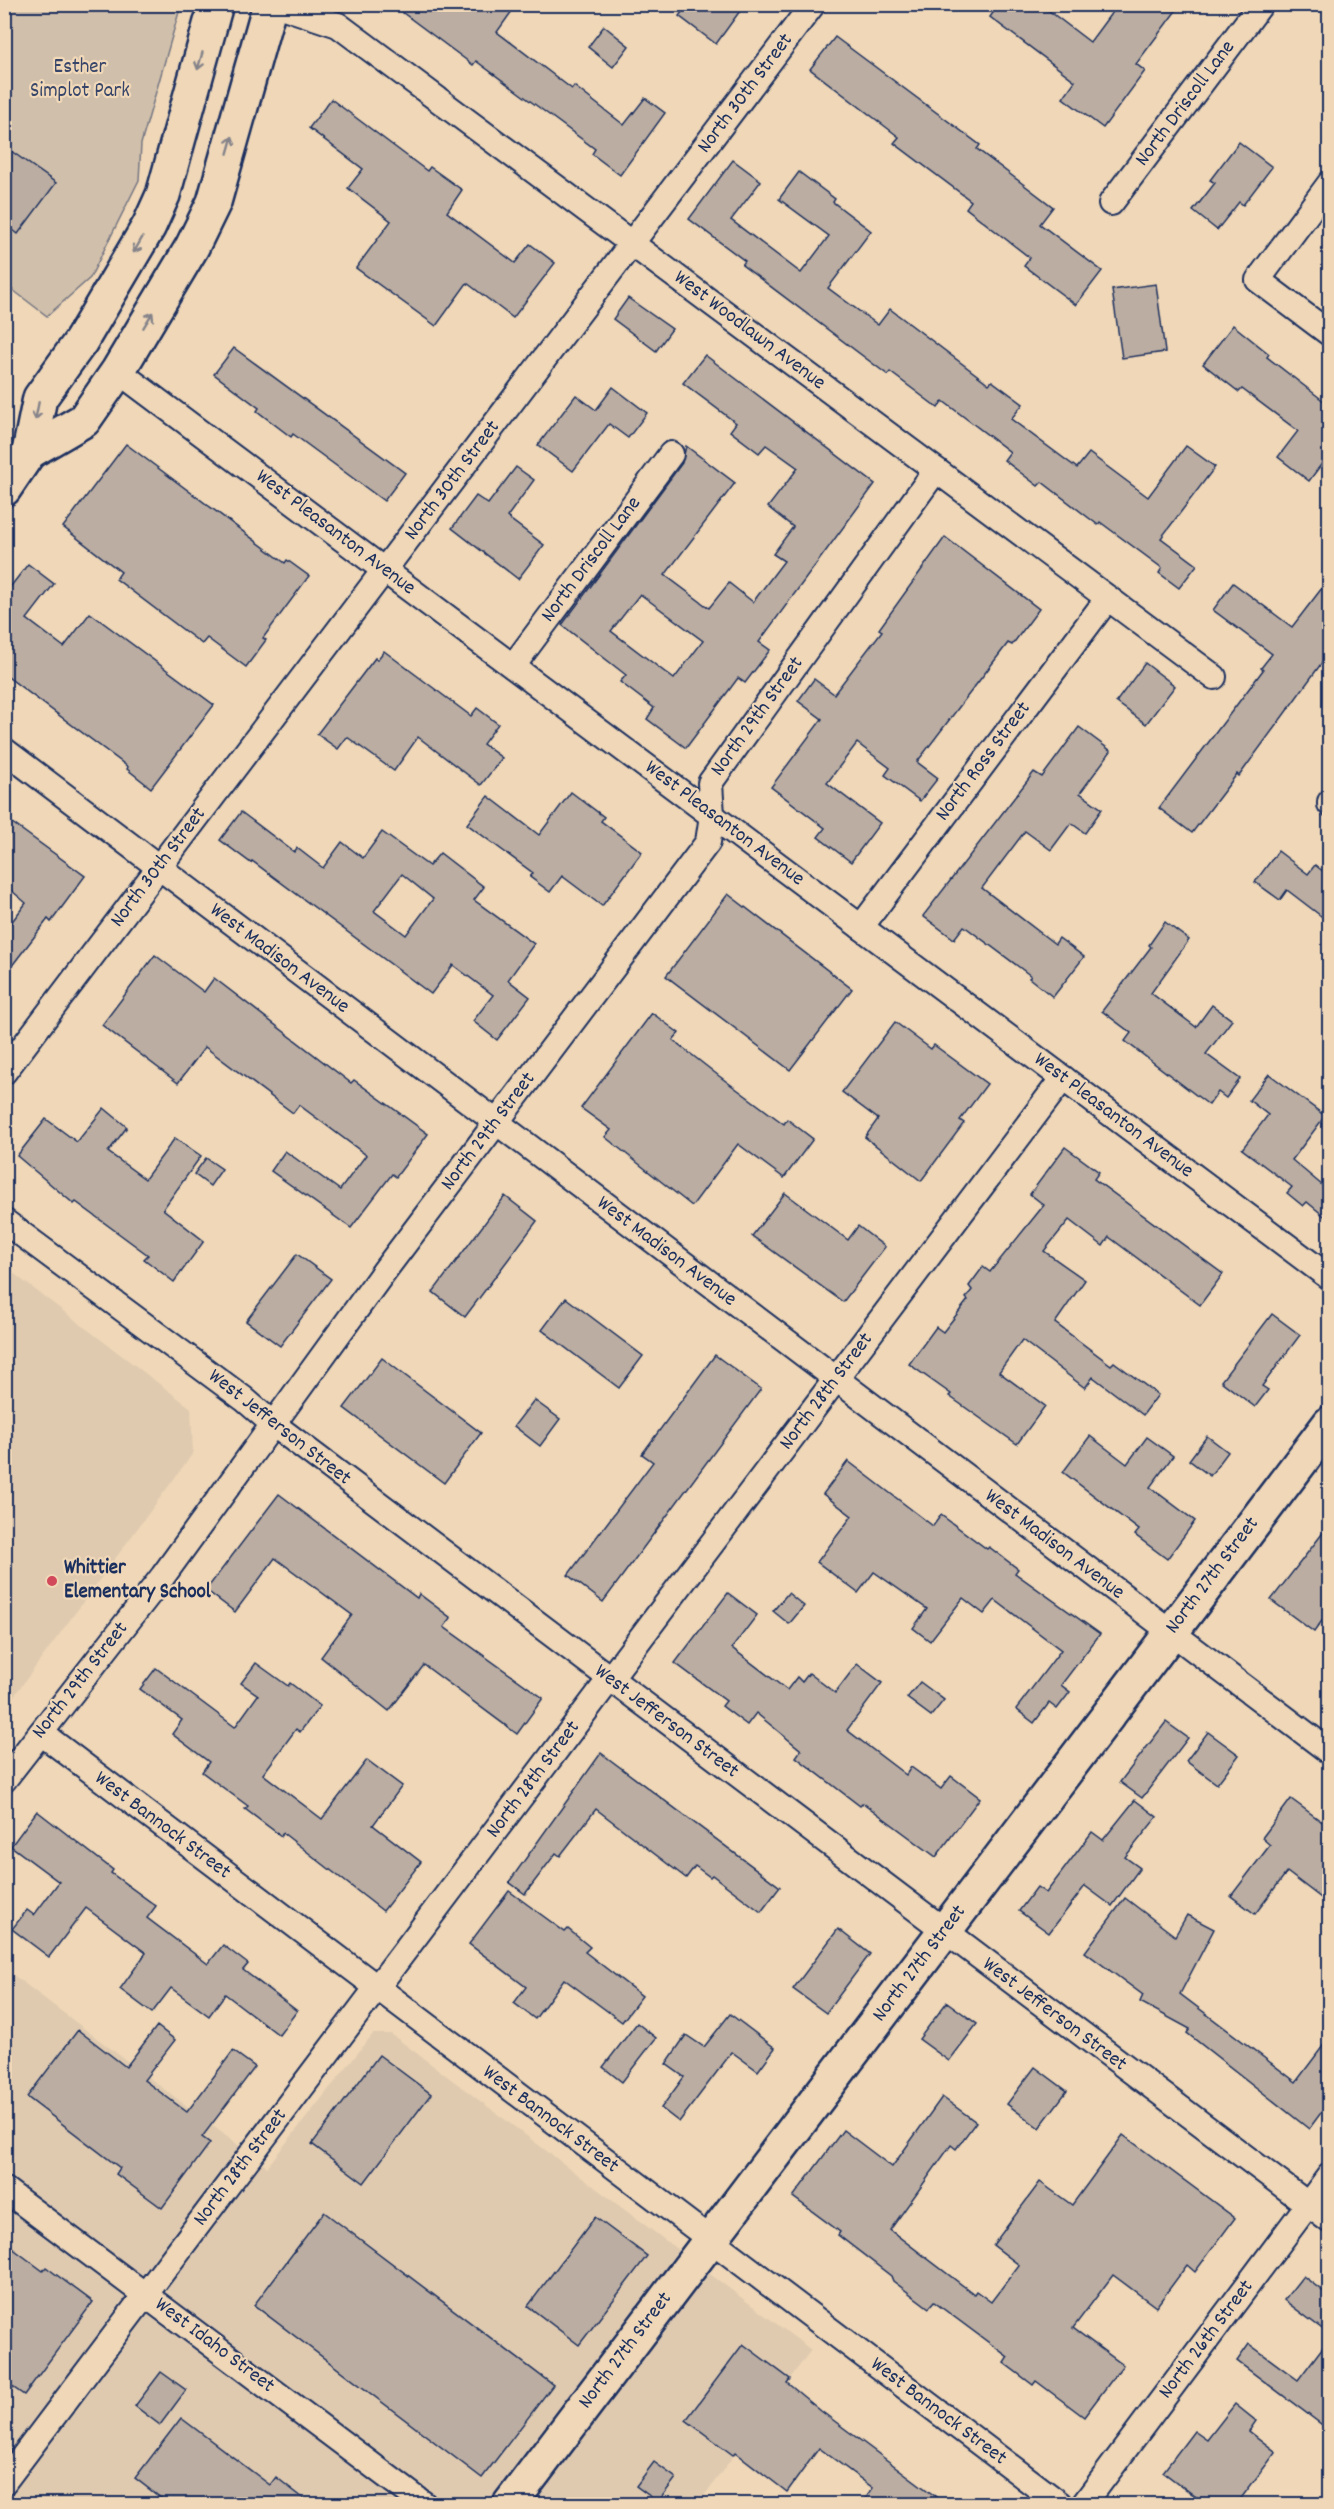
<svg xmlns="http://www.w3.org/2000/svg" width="1334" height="2509" font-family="Dekko,sans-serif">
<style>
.built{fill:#dfcab0}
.green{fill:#d0bfaa;stroke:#767784;stroke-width:1.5}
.building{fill:#bbada1;stroke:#1b2f5e;stroke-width:1.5;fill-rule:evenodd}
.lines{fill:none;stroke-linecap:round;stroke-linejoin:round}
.street-casing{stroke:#1b2f5e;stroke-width:28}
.secondary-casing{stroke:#1b2f5e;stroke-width:38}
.street{stroke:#efd7b7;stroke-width:24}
.secondary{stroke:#efd7b7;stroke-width:33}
.oneway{stroke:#85838a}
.poi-dot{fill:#d1495b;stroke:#efd7b7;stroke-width:2}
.labels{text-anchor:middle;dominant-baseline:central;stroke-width:4.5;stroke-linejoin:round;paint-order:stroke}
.park-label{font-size:21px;fill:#364569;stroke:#efd7b7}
.street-label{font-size:21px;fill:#1b2f5e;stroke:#efd7b7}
.poi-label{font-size:21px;font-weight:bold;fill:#1b2f5e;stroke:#efd7b7;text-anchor:start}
</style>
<rect width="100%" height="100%" fill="#efd7b7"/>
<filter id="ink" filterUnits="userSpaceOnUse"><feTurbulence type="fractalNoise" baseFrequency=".0167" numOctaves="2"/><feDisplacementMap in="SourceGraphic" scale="12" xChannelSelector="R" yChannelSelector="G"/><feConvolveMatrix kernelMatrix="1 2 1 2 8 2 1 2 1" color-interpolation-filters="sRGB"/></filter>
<g filter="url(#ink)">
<!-- built -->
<g class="built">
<path d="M5,1267l186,141 2,45 -188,255z"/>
<path d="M4,1968l263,199 106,-133h18l420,316 -113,154h-693z"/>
</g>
<!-- green -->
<path class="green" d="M4,5h177l-40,139 -2,36 -49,98 -43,38 -42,-32z"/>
<!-- building -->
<g class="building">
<path d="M391,4h54l12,10 7,-10h53l-20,28 75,57 2,-3 50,39 21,-27 20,15 -45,62 -28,-21 3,-5 -58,-43 -61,-45 -3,4z"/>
<path d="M688,4h57l-29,40 -37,-28z"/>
<path d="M999,4h41l50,38 28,-38h63l-45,60 9,7 -42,57 -40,-30 12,-17 -85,-64z"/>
<path d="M604,26l25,20 -16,21 -25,-20z"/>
<path d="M835,37l145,108 -3,4 76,58 -13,17 62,47 -26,34 -52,-39 6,-8 -64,-50 5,-7 -77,-58 5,-6 -89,-68z"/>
<path d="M331,99l96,72 3,-4 32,23 -15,22 68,51 15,-19 25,19 -42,55 -46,-35 -31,43 -80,-58 35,-47 -43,-33 15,-19 -54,-41z"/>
<path d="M1239,142l33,25 -29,38 -4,-3 -22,28 -24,-19 22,-28 -5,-3z"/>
<path d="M4,146l52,37 -38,51 -14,-11z"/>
<path d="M733,160l28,21 -30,39 70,53 28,-37 -50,-37 20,-27 36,27 -2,3 38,29 -43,57 50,37 12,-16 99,75 3,-3 31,23 -12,15 66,49 12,-15 59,44 38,-51 29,21 -54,71 36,27 -18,23 -20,-15 3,-5 -62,-46 -2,3 -56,-43 -4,4 -34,-26 6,-8 -67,-51 -5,7 -48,-36 -2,3 -146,-110 3,-4 -56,-42z"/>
<path d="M1156,284l9,68 -43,6 -10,-68z"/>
<path d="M628,298l44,31 -16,22 -43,-32z"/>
<path d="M1233,325l36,29 -2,3 62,48v49l-20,27 -31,-24 20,-26 -56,-42 -3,3 -36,-28z"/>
<path d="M234,348l171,125 -21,28 -91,-67 -2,3 -34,-26 2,-3 -45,-34z"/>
<path d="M705,355l170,129 -116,158 11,8 -25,33 -7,-5 -52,70 -39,-29 7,-11 -34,-26 6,-7 -64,-50 120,-162 4,-17 49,37 -70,92 44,33 20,-25 24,19 31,-41 -11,-7 20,-27 -25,-20 30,-39 -32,-23 -7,8 -29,-22 6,-8 -53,-40zM640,594l63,47 -29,38 -63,-48z"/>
<path d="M613,387l34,26 -19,25 -19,-14 -36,47 -35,-26 38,-50 20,15z"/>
<path d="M126,444l159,119 2,-3 22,16 -46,62 3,2 -20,27 -39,-29 -5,6 -86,-65 5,-7 -58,-45z"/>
<path d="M516,467l18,13 -27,37 37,28 -26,34 -66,-51 24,-32 12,8z"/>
<path d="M945,537l94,72 -27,36 -4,-2 -91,119 21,16 -18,23 -35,-26 5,-7 -33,-25 -30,40 53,40 -29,39 -33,-25 7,-9 -54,-41 51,-68 -24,-18 16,-22 20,15 48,-63 -3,-2z"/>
<path d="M28,564l26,20 -27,35 37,28 26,-34 124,92 -63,83 -24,-19 1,-2 -124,-93v-79z"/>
<path d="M1329,579v74l-90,123 -2,-2 -45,59 -33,-25 104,-138 -2,-2 11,-14 -59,-44 20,-27 59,44z"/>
<path d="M384,651l87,65 6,-8 21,16 -15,20 19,14 -21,27 -63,-48 -24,34 -47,-34 -9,12 -21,-15 58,-76 2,2z"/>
<path d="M1145,663l30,23 -29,38 -30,-22z"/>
<path d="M1079,727l32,24 -31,42 22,16 -17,24 -14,-10 -20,27 -26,-19 -43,57 73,56 4,-6 25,19 -31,40 -24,-19 2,-2 -67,-50 -10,13 -31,-23 111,-144 8,5z"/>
<path d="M571,792l33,25 -3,4 41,31 -40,54 -40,-30 -12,16 -20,-15 3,-4 -66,-49 21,-28 51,39z"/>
<path d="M241,812l53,40 3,-4 26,20 19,-26 21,16 19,-26 47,34 11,-13 44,34 -10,13 60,44 -26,36 22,17 -33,43 -24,-19 20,-26 -40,-30 -22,29 -179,-133 -1,2 -31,-23zM402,874l31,25 -27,36 -32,-24z"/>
<path d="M4,817l81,59 -34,46 -3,-3 -44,57v-44l22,-29 -22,-19z"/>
<path d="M1278,851l30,23 7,-9 14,11v46l-42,-32 -7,10 -25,-18z"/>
<path d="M728,894l124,95 -62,81 -124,-94z"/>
<path d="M1165,922l24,18 -38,53 45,34 16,-22 20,15 -26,34 34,25 -14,19 -8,-6 -9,13 -84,-64 6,-8 -29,-22 49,-64 -2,-2z"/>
<path d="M155,955l49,37 10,-14 137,105 3,-3 74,54 -32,43 -4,-3 -41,54 -80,-57 14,-20 55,39 26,-35 -67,-50 -6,8 -88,-66 -27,36 -76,-58z"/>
<path d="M652,1013l27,20 -6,7 46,36 65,48 3,-5 26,20 -29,39 -46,-34 -46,62 -87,-69 6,-7 -30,-22z"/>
<path d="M895,1022l36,27 3,-4 53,39 -27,36 4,3 -43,58 -56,-44 13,-18 -36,-27z"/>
<path d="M1269,1074l56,42 -33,44 37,31v29l-22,-18 -4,4 -16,-13 5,-6 -50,-38 26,-34 -19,-15z"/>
<path d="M104,1108l23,19 -19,25 37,27 30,-41 26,18 -38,53 41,32 -30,41 -30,-23 4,-4 -72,-53 -2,2 -57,-48 29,-37 31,23z"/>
<path d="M1065,1147l34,25 -5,7 129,95 -23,31 -91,-68 -6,9 -34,-26 -25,31 41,29 -30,43 56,42 3,-3 44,33 -15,20 -50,-38 -8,11 -63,-48 -23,32 46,34 -28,38 -68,-48 2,-2 -42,-30 27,-37 7,5 25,-32 -2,-2 6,-8 -3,-4 14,-19 7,5 54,-67 -14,-11z"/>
<path d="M206,1158l16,11 -12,17 -16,-12z"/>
<path d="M785,1193l63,47 10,-14 27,21 -42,55 -91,-66z"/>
<path d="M505,1196l32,25 -72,96 -32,-25z"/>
<path d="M297,1254l34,25 -51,67 -34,-25z"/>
<path d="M566,1298l77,58 -24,32 -77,-58z"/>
<path d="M1272,1314l28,21 -38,51 6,4 -13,17 -34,-26z"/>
<path d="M715,1355l46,34 -158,213 -35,-27 85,-113 -11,-8z"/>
<path d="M382,1358l99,75 -37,50 -100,-75z"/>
<path d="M534,1400l26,19 -20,27 -26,-20z"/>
<path d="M1090,1436l37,28 20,-27 26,19 -23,31 45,34 -28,38 -32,-24 4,-5 -76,-58z"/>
<path d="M1207,1436l21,16 -18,24 -21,-16z"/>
<path d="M848,1461l85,65 8,-11 46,34 2,-2 29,22 -3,4 85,61 -39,51 9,7 -13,17 -8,-6 -15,20 -18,-14 45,-59 -66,-50 -11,14 -21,-16 -33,43 -17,-13 14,-19 -53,-37 -16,21 -41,-31 35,-46 -29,-22z"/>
<path d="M279,1494l138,104 2,-4 32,24 -7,9 99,71 -26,36 -93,-69 -35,46 -68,-54 31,-42 -77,-57 -40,54 -29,-22z"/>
<path d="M1329,1525v86l-15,21 -43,-32z"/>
<path d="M728,1593l29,22 -25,33 55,42 10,-13 5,5 7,-9 26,20 22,-29 25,19 -35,47 59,45 5,-8 30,22 10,-13 29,22 -44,59 -73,-54 -3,3 -64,-49 5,-7 -45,-37 -9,12 -25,-19 4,-5 -51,-38z"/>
<path d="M788,1593l16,13 -15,18 -16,-13z"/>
<path d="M256,1663l32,23 2,-3 30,23 -20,26 -4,-3 -33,45 59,45 45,-59 35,26 -29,39 48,37 -38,49 -100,-78 -2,3 -36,-27 3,-3 -46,-34 7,-10 -37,-28 10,-14 -42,-31 16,-21 79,59 23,-32 -17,-12z"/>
<path d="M920,1682l24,18 -13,16 -24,-18z"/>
<path d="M1166,1722l22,16 -46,60 -22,-16z"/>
<path d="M1208,1732l31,23 -22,29 -31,-23z"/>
<path d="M601,1753l179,134 -19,25 -49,-37 -2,2 -15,-11 -9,12 -90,-69 -36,47 -4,-3 -31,41 -16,-12z"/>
<path d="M1291,1799l38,28v77l-42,-32 -32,42 -24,-18 39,-51 -8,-7z"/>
<path d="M1135,1800l22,17 -32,40 15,11 -28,38 -27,-20 -36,47 -30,-22 18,-24 9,6 46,-61 11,8z"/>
<path d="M37,1811l76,59 -2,3 45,33 -9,12 61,46 15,-19 25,19 -5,6 54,41 -18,24 -54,-41 -16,22 -38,-28 -19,25 -32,-24 26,-36 -60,-45 -37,49 -37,-28 15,-19 7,5 25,-33 -48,-36z"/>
<path d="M509,1891l56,41 3,-3 22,18 -5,5 57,44 -20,26 -58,-43 -29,40 -21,-16 12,-16 -57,-43z"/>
<path d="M1125,1898l50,38 12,-21 27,14 -34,65 116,88 33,-44v64l-20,27 -122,-96 3,-4 -50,-27 3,-7 -58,-43z"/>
<path d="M838,1929l32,25 -44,59 -33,-24z"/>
<path d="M947,2002l30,22 -28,37 -30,-22z"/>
<path d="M730,2014l45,34 -17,23 -26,-19 -53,70 -18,-14 23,-31 -18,-13 20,-29 18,12z"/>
<path d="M637,2023l19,15 -34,44 -19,-15z"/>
<path d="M157,2026l18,14 -31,40 43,32 46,-61 22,16 -53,70 8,6 -48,65 -46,-34 4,-6 -93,-71 51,-67 48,37z"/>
<path d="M379,2055l52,39 -67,89 -52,-39z"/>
<path d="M1035,2067l32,24 -28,37 -32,-24z"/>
<path d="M942,2097l34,25 -20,27 -5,-4 -61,85 84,64 2,-3 15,11 28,-37 -26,-20 47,-63 32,23 51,-70 112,83 -40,54 -8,-7 -31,42 -43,-32 -40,53 50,37 -39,52 -48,-36 -3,4 -29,-22 4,-6 -74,-55 -5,6 -36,-27 -2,-5 -53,-41 2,-3 -47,-35 50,-67 49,37z"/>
<path d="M324,2212l229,173 -71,93 -228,-173z"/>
<path d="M595,2217l52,39 -68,89 -51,-39z"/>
<path d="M4,2242l39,29 3,-4 47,35 -69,93 -20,-14z"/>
<path d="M1303,2276l26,20v38l-45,-34z"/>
<path d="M1329,2339v91l-92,-69 12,-17 49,36z"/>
<path d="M743,2344l47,35 -3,4 34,28 126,94h-86l12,-17 -54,-40 -32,44 -52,-40 -2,3 -47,-35z"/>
<path d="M161,2372l25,18 -26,35 -25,-19z"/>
<path d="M1235,2404l21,17 -7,10 27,21 -40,53h-29l-44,-33 31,-41 13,9z"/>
<path d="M181,2418l89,67 6,-8 36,28h-142l-35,-27z"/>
<path d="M654,2462l22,16 -18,24 -22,-16z"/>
</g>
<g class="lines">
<!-- street casing -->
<g class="street-casing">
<g id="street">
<path d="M275,4l63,21 876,652"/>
<path d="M1330,183l-72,97 72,54"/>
<path d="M1111,203l150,-199"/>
<path d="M118,371l1212,907"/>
<path d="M513,666l158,-212"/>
<path d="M4,750l1326,1002"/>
<path d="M1330,802v2"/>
<path d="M861,927l247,-329"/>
<path d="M4,1072l809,-1068"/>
<path d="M4,1221l240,178 29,25 1057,797"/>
<path d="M41,1733l1019,771"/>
<path d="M4,1780l159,-204 222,-306 323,-428 4,-27 -2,-32 226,-313"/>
<path d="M4,2189l420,315"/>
<path d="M4,2482l1059,-1404"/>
<path d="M1084,2504l246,-329"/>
</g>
</g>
<!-- secondary casing -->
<g class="secondary-casing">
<g id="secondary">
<path d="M29,452l55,-32 34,-49 74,-124 22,-45 56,-198"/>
<path d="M4,489l25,-37 11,-54 41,-57 68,-115 14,-31 53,-191"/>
<path d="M510,2504l820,-1081"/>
</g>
</g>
<!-- street -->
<use href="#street" class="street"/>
<!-- secondary -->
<use href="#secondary" class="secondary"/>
</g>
<!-- one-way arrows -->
<defs><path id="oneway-shaft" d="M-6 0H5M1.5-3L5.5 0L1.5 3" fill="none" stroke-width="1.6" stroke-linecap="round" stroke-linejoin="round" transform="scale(1.5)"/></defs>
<g class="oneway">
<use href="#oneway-shaft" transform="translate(200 61) rotate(106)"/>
<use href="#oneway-shaft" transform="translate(230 145) rotate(-74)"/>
<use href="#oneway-shaft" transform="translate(138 245) rotate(120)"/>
<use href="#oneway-shaft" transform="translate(148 320) rotate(-59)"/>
<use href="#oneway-shaft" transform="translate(37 411) rotate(101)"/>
</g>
</g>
<!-- markers -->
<circle class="poi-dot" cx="52" cy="1581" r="6"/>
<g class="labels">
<!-- park labels -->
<g class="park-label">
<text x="80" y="68">Esther<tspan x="80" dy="24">Simplot Park</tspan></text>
</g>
<!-- street labels -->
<g class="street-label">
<text transform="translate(746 94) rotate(-53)">North 30th Street</text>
<text transform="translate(1186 104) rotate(-53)">North Driscoll Lane</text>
<text transform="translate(749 331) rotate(37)">West Woodlawn Avenue</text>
<text transform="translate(453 481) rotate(-53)">North 30th Street</text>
<text transform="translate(335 533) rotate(37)">West Pleasanton Avenue</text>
<text transform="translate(592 560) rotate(-53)">North Driscoll Lane</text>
<text transform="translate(758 717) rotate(-54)">North 29th Street</text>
<text transform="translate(984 762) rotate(-53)">North Ross Street</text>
<text transform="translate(724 824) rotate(37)">West Pleasanton Avenue</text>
<text transform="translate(159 868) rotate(-53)">North 30th Street</text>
<text transform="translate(279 959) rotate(37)">West Madison Avenue</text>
<text transform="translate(1113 1116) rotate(37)">West Pleasanton Avenue</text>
<text transform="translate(489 1132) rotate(-53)">North 29th Street</text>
<text transform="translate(666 1252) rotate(37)">West Madison Avenue</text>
<text transform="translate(827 1392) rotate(-53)">North 28th Street</text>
<text transform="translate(279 1428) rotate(38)">West Jefferson Street</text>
<text transform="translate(1054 1545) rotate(37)">West Madison Avenue</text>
<text transform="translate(1213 1576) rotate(-53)">North 27th Street</text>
<text transform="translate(81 1681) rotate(-52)">North 29th Street</text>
<text transform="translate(666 1722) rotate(37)">West Jefferson Street</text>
<text transform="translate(534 1780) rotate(-53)">North 28th Street</text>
<text transform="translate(162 1826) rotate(37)">West Bannock Street</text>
<text transform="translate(920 1964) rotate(-53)">North 27th Street</text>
<text transform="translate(1054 2015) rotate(37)">West Jefferson Street</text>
<text transform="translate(550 2120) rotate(37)">West Bannock Street</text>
<text transform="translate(241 2168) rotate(-53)">North 28th Street</text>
<text transform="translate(1207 2340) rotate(-53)">North 26th Street</text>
<text transform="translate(214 2346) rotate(37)">West Idaho Street</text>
<text transform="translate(626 2351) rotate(-53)">North 27th Street</text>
<text transform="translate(938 2412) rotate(37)">West Bannock Street</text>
</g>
<!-- poi labels -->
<g class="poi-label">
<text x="64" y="1569">Whittier<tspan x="64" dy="24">Elementary School</tspan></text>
</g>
</g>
<!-- margin -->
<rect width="1334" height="2509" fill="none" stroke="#efd7b7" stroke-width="24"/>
<rect x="12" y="12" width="1310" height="2485" fill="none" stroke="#1b2f5e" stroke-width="2" filter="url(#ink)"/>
</svg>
